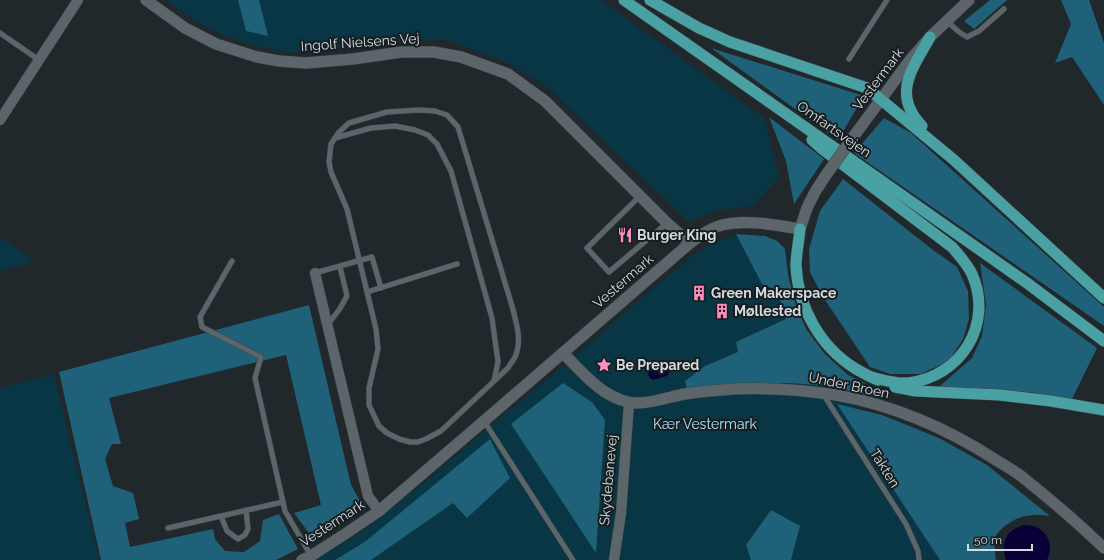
<svg xmlns="http://www.w3.org/2000/svg" width="1104" height="560" font-family="Raleway,sans-serif">
<style>
.green{fill:#093644}
.forest{fill:#1e6178}
.water{fill:#080036}
.lines{fill:none;stroke-linecap:round;stroke-linejoin:round}
.service-casing{stroke:#3e4547;stroke-width:6}
.minor-casing{stroke:#3e4547;stroke-width:11}
.tertiary-casing{stroke:#3e4547;stroke-width:12}
.trunk-casing{stroke:#3e4547;stroke-width:12}
.service{stroke:#5c6569;stroke-width:5}
.minor{stroke:#5c6569;stroke-width:10}
.tertiary{stroke:#5c6569;stroke-width:11}
.trunk{stroke:#4aa1a4;stroke-width:11}
.tertiary-bridge-casing{stroke:#3e4547;stroke-width:12;stroke-linecap:butt}
.tertiary-bridge{stroke:#5c6569;stroke-width:11}
.labels{text-anchor:middle;dominant-baseline:central;stroke-width:4;stroke-linejoin:round;paint-order:stroke}
.street-label{font-size:14px;fill:#d5dadc;stroke:#161e21}
.poi-label{font-size:14px;font-weight:bold;fill:#d5dadc;stroke:#161e21;text-anchor:start}
.park-label{font-size:14px;fill:#afe4f9;stroke:#161e21}
</style>
<rect width="100%" height="100%" fill="#20282b"/>
<!-- green -->
<g class="green">
<path d="M166,0h435l163,118 15,60 -27,28 -33,4 -30,12 -144,-137 -39,-23 -60,-22 -46,1 -54,8 -38,4 -28,-2 -22,-4 -38,-13 -27,-15z"/>
<path d="M748,236l24,2 13,9 2,10 3,35 7,24 31,44 22,19 7,44 89,137h-632l19,-10 45,-30 54,-44 56,-48 83,-68 74,-65 47,-39 20,-12 19,-7z"/>
<path d="M0,237l30,21 3,4 -33,9z"/>
<path d="M54,374l45,186h-99v-172z"/>
</g>
<!-- forest -->
<g class="forest">
<path d="M238,0h21l9,36 -22,-5z"/>
<path d="M990,0h17l-33,29 -10,-8z"/>
<path d="M1061,0h28l15,43v62l-32,-48 -17,6 16,-39z"/>
<path d="M711,48l153,48 -26,44z"/>
<path d="M769,117l55,42 -30,45 -8,-43z"/>
<path d="M884,118l27,15 193,174v19l-250,-173z"/>
<path d="M843,179l90,71 24,17 11,24 1,28 -6,20 -14,22 -28,13h-31l-20,-7 -47,-70 -13,-25 -1,-23 11,-38z"/>
<path d="M736,234l29,2 12,5 8,8 3,26 8,31 10,23 19,25 23,21 32,16 -2,6c-21,-4 -42,-10 -63,-12 -42,-5 -86,0 -128,4l-2,-8 20,-15 33,-14 -2,-10 50,-23 -9,-29 -15,-6z"/>
<path d="M980,263l117,85 -25,51 -44,-7 -89,-5 33,-29 10,-22 4,-32z"/>
<path d="M309,305l42,180 12,21 -49,34 -20,-27 27,-8 -35,-150 -177,43 12,46h-9l-7,15 8,27 20,7 6,26 -14,4 5,24 83,-18 2,10 10,12 19,1 16,-11 3,-21 16,-6 19,35 -22,11h-175l-42,-188z"/>
<path d="M563,383l29,19 13,18 -9,133 -85,-129z"/>
<path d="M837,404l45,11 57,23 48,27 63,51c-17,-2 -28,-2 -42,8 -5,3 -11,8 -13,14 -1,5 0,17 1,22h-56z"/>
<path d="M490,439l20,39 -43,40 -14,-15 -82,57h-36l31,-19z"/>
<path d="M771,510l29,16 -9,34h-40l-5,-15z"/>
</g>
<!-- water -->
<g class="water">
<path d="M663,367l5,2 1,4 -2,3 -15,4 -2,-2 -2,-4 2,-3z"/>
<path d="M1023,525c3,0 7,0 10,1 15,4 21,21 14,34h-41c-6,-18 0,-29 17,-35z"/>
</g>
<g class="lines">
<!-- service casing -->
<g class="service-casing">
<g id="service">
<path d="M947,21l12,11 8,5 12,-6 25,-22"/>
<path d="M0,33l39,27"/>
<path d="M849,59l38,-59"/>
<path d="M418,110l17,1 12,4 11,12 54,179c4,16 10,33 4,49 -2,5 -6,9 -8,13l-67,63 -15,8 -8,3h-8l-11,-3 -12,-6 -8,-7 -10,-21v-17l9,-39 -2,-20 -29,-120 -16,-37 -2,-10 2,-18 8,-12 10,-9 38,-11z"/>
<path d="M335,138l36,-10 24,-2 20,4 13,5 9,9 14,27 41,147 6,44 -4,19"/>
<path d="M640,196l-53,52 22,24 58,-49"/>
<path d="M232,261l-32,56 2,10 59,30 -6,21 30,133 26,45"/>
<path d="M315,273l57,-16 9,31"/>
<path d="M367,292l90,-28"/>
<path d="M328,324l11,-14 8,-14 -7,-29"/>
<path d="M823,394l83,130 12,27 1,9"/>
<path d="M484,421l89,139"/>
<path d="M221,516l6,15 11,8 7,-4 3,-6 -2,-19"/>
<path d="M168,528l115,-26"/>
</g>
</g>
<!-- minor casing -->
<g class="minor-casing">
<g id="minor">
<path d="M0,120l78,-120"/>
<path d="M315,273l53,223 11,15"/>
<path d="M614,560l7,-47 8,-110"/>
</g>
</g>
<!-- tertiary casing -->
<g class="tertiary-casing">
<g id="tertiary">
<path d="M146,0l39,28 31,16 41,13 22,4 27,2 47,-4 49,-7h32l27,5 47,17 37,27 122,122 23,20"/>
<path d="M851,140l59,-80 20,-23 39,-37"/>
<path d="M563,353c19,19 38,43 65,49 15,4 40,-5 57,-8 12,-2 24,-3 36,-4 38,-3 77,-1 115,5 57,10 112,34 160,65 8,5 17,10 25,16 29,23 57,47 83,72"/>
<path d="M302,560l9,-4 37,-24 31,-21 105,-90 206,-178c10,-7 20,-15 32,-18 25,-6 53,0 78,4l7,-21 8,-16 11,-17"/>
</g>
</g>
<!-- trunk casing -->
<g class="trunk-casing">
<g id="trunk">
<path d="M624,0l403,283 77,58"/>
<path d="M650,0l49,28 31,14 137,46 87,72 150,138"/>
<path d="M922,126c-31,-32 -9,-58 8,-89"/>
<path d="M812,140l9,8 131,99c8,9 15,17 20,27 22,50 -11,103 -64,109 -13,1 -25,-3 -37,-6"/>
<path d="M800,229c-1,12 -4,25 -4,37 2,41 24,81 60,103 7,4 14,8 22,11"/>
<path d="M895,387l21,4 84,4 51,6 53,9"/>
</g>
</g>
<!-- service -->
<use href="#service" class="service"/>
<!-- minor -->
<use href="#minor" class="minor"/>
<!-- tertiary -->
<use href="#tertiary" class="tertiary"/>
<!-- trunk -->
<use href="#trunk" class="trunk"/>
<!-- tertiary-bridge casing -->
<g class="tertiary-bridge-casing">
<path id="tertiary-bridge" d="M826,175l25,-35"/>
</g>
<!-- tertiary-bridge -->
<use href="#tertiary-bridge" class="tertiary-bridge"/>
</g>
<!-- icons -->
<defs>
<g id="restaurant-bare" transform="scale(1.2)"><path d="M-5-6h1v4h1v-4h1v4h1v-4h1v5L-1.5 .5V6h-2V.5L-5-1ZM5-6V6H3V1.5H1.5Q1.5-4 5-6Z" fill="#fe8ebc" stroke="#161e21" stroke-width="2.5" paint-order="stroke"/></g>
<g id="building-bare" transform="scale(1.2)"><path d="M-4-6H4V6H1V3H-1V6H-4ZM-2.5-4.3h1.7v1.8h-1.7ZM.8-4.3h1.7v1.8H.8ZM-2.5-1h1.7V.8h-1.7ZM.8-1h1.7V.8H.8Z" fill="#fe8ebc" stroke="#161e21" stroke-width="2.5" paint-order="stroke"/></g>
<g id="sight-bare" transform="scale(1.2)"><path d="M0-6L1.8-2.2L6-1.7L2.9 1.2L3.7 5.4L0 3.3L-3.7 5.4L-2.9 1.2L-6-1.7L-1.8-2.2Z" fill="#fe8ebc" stroke="#161e21" stroke-width="2.5" paint-order="stroke"/></g>
</defs>
<g fill-rule="evenodd">
<use href="#restaurant-bare" x="625" y="235"/>
<use href="#building-bare" x="699" y="293"/>
<use href="#building-bare" x="722" y="311"/>
<use href="#sight-bare" x="604" y="365"/>
</g>
<g class="labels">
<!-- street labels -->
<g class="street-label">
<text transform="translate(360 42) rotate(-4)">Ingolf Nielsens Vej</text>
<text transform="translate(878 79) rotate(-53)">Vestermark</text>
<text transform="translate(834 129) rotate(35)">Omfartsvejen</text>
<text transform="translate(623 281) rotate(-41)">Vestermark</text>
<text transform="translate(849 385) rotate(12)">Under Broen</text>
<text transform="translate(885 468) rotate(58)">Takten</text>
<text transform="translate(608 480) rotate(-85)">Skydebanevej</text>
<text transform="translate(332 523) rotate(-33)">Vestermark</text>
</g>
<!-- poi labels -->
<g class="poi-label">
<text x="637" y="235">Burger King</text>
<text x="711" y="293">Green Makerspace</text>
<text x="734" y="311">Møllested</text>
<text x="616" y="365">Be Prepared</text>
</g>
<!-- park labels -->
<g class="park-label">
<text x="705" y="424">Kær Vestermark</text>
</g>
</g>
<!-- scale -->
<path d="M968 544v6h64v-6" fill="none" stroke="#d5dadc" stroke-width="2"/>
<text x="974" y="544" font-size="12" fill="#d5dadc" stroke="#161e21" stroke-width="3" paint-order="stroke">50 m</text>
</svg>
